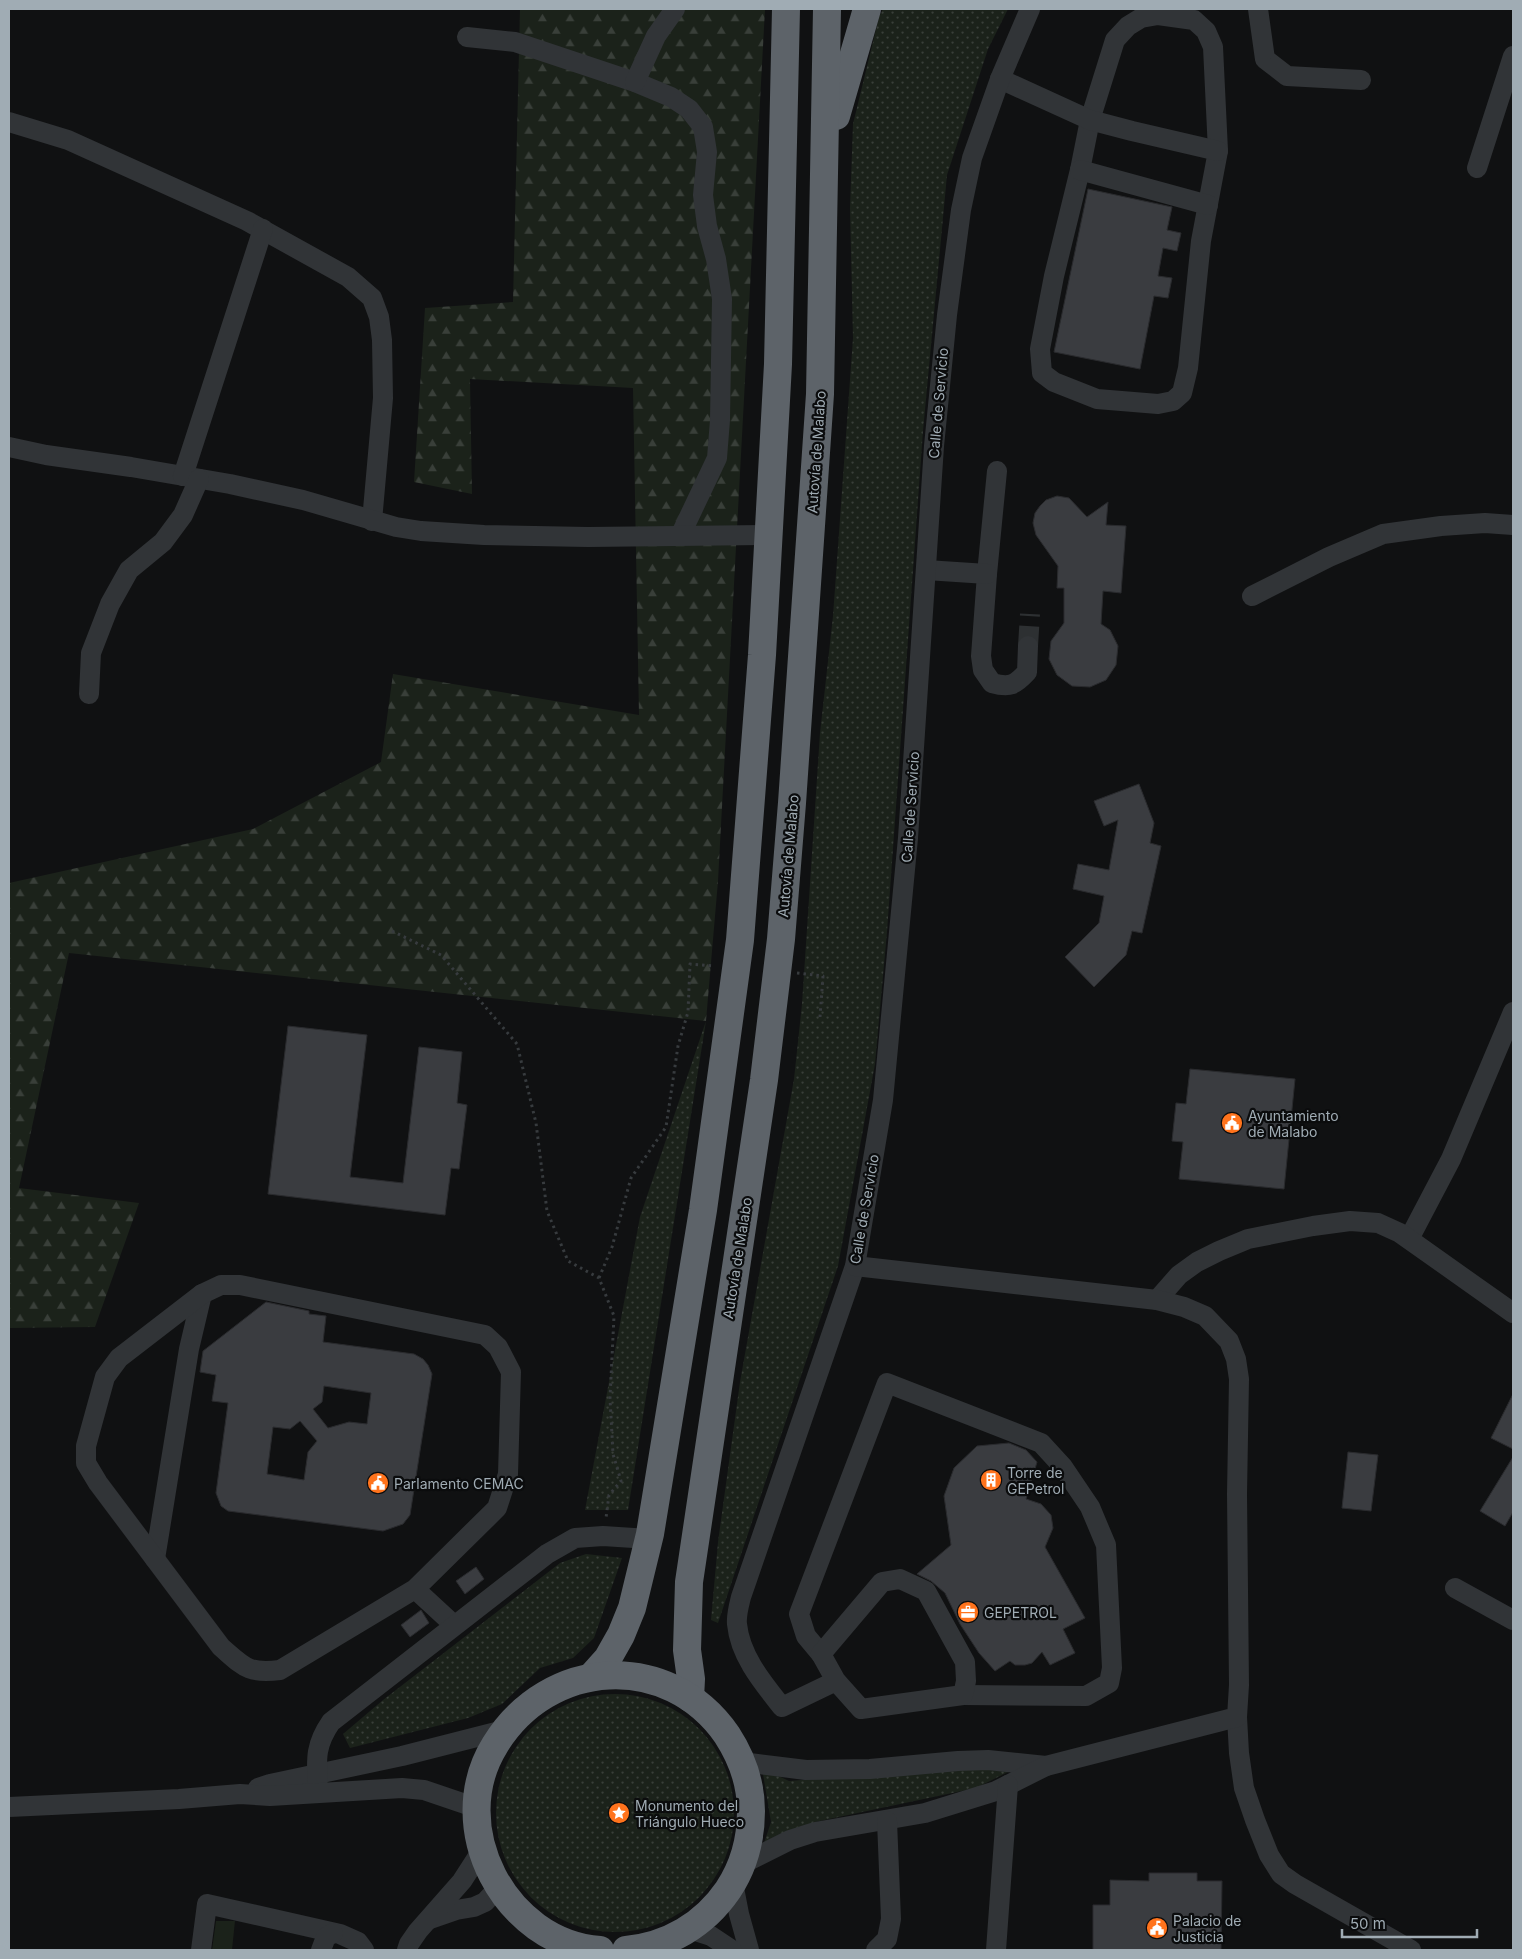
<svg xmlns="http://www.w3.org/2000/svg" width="1522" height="1959" font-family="Inter,sans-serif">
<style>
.grass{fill:url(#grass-dots)}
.forest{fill:url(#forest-firs)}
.park{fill:#1b221a}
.building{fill:#3a3c40;stroke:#2a2b2e;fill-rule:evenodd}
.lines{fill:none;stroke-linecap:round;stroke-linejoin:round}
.minor-tunnel{stroke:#2d3032;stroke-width:20;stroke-dasharray:20 10;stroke-linecap:butt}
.path{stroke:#373b3e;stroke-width:3;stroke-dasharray:2.5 4;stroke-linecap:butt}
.minor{stroke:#313437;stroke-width:20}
.highway{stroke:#5d6369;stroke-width:28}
.labels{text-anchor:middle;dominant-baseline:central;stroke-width:4.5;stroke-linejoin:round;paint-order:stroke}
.street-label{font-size:14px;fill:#a0acb4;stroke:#0b0c0d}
.poi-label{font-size:14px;fill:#a0acb4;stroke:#0b0c0d;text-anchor:start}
</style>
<defs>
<pattern id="grass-dots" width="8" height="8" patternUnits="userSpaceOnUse" patternTransform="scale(1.25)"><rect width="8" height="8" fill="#1b221a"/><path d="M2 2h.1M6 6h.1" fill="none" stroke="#393f39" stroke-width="1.8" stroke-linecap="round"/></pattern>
<pattern id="forest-firs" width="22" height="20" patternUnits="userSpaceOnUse" patternTransform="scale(1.25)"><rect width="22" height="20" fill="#1b221a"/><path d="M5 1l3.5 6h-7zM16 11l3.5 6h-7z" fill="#393f39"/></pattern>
</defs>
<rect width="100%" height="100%" fill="#101112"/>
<!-- grass -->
<g class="grass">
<path d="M883,9h125l-20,40 -41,126 -24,256 -36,501 -12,132 -37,202 -120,357 -7,-3 7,-78 22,-160 54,-303 8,-75 18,-271 13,-117 20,-278 -3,-130 3,-84 26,-107z"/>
<path d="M706,1021l-78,489h-43l55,-293z"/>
<path d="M586,1554l36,4 -28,80 -21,20 -33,10 -38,36 -34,14 -118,30 -7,-14 40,-34 177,-137z"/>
<circle cx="615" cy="1813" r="119"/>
<path d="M984,1765l28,5 -36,18 -161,34 -51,21 7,-21 -9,-54 27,13z"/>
</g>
<!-- forest -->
<path class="forest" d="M520,9h245l-47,872 -12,140 -637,-68 -50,235 120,15 -44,124 -86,1v-445l244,-54 128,-67 12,-88 246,41 -6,-327 -163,-9 2,115 -58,-12 11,-174 88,-6z"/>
<!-- park -->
<path class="park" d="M216,1921h19l-3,29h-20z"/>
<!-- building -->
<g class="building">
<path d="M1088,189l84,18 -5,23 14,3 -4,18 -14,-3 -5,28 14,2 -4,20 -14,-2 -14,73 -86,-17z"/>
<path d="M1057,496l12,2 18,19 21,-15 -2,23 20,1 -5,67 -18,-2 -2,33 9,6 8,16 -2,19 -10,15 -16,7 -18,-1 -15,-11 -8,-16 2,-18 13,-18v-35h-7l1,-22 -22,-31 -3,-12 2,-10 5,-7 6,-6z"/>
<path d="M1139,784l15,39 -4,20 11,3 -19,87 -10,-2 -6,24 -32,32 -29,-30 34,-34 5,-27 -31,-7 5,-25 31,6 9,-50 -14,6 -10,-25z"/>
<path d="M288,1026l79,9 -17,142 53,6 16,-136 43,5 -5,51 10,2 -8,64 -8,-1 -6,47 -177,-21z"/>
<path d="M1190,1069l105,10 -11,110 -105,-10 4,-37 -11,-1 4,-38 10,1z"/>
<path d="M266,1302l43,9v3l17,2 -3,26 91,12 9,5 5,6 4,9 -22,141 -7,9 -20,7 -155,-20 -7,-5 -5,-13 12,-90 -16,-2 4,-26 -16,-3 3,-21zM324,1386l47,7 -4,31 -18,-2 -21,6 -15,-19 9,-7zM300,1421l17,20 -9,11 -4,28 -37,-6 6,-47 17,2z"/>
<path d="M1513,1394v55l-22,-11z"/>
<path d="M1009,1443l17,7 11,12 -11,37 15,5 10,11 2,13 -8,19 40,71 -22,11 12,24 -25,12 -8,-13 -10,11 -7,2h-10l-5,-4 -15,10 -16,-18 -19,-29 -15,-31 -14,-12 -14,-7 34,-29 -7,-49 10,-28 23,-22z"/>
<path d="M1348,1452l30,3 -7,56 -29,-3z"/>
<path d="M1513,1457v55l-8,14 -25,-15z"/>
<path d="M476,1567l8,12 -19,15 -9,-13z"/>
<path d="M421,1610l8,13 -19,14 -9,-12z"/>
<path d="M1149,1873h48v8h25l-1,69h-128v-45h17v-25l39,1z"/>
</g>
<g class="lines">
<!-- minor-tunnel -->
<path class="minor-tunnel" d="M1028,646l2,-32"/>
<!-- path -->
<g class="path">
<path d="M392,931l49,24 76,89 19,79 11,88 21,50 31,17 15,38 -4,82 3,56 8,27 -12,14 -3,23"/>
<path d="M797,973l26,3 -3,41"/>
<path d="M599,1278l13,-31 19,-69 35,-51 12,-81 10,-34 2,-48 24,2"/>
</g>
<!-- minor -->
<g class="minor">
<path d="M1258,9l7,50 22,17 74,4"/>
<path d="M1158,15l36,5 12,11 7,16 5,104 -17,90 -13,127 -6,25 -9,8 -15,3 -61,-5 -43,-17 -12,-9 -2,-24 14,-73 26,-106 10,-50 25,-80 13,-14 13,-8z"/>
<path d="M467,37l48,5 120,40 36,15 18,12 14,18 4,25 -4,43 4,31 9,33 6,40 -2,121 -3,38 -37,78"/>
<path d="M1000,79l90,41 42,11 86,20"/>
<path d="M635,82l21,-46 19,-27"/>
<path d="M9,122l59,18 179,81 101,56 24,21 7,19 3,23 1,58 -11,123"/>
<path d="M1477,168l36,-112"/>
<path d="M1080,170l128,35"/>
<path d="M9,447l37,8 85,12 99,17 73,16 93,27 25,4 63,4 104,2 181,-2"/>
<path d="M997,471l-10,103 -6,82 2,14 9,13c18,5 23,2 35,-11l1,-26"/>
<path d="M183,476l80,-247"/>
<path d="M926,570l61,4"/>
<path d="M1252,596l77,-39 54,-23 58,-8 44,-3 28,2"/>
<path d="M89,694l2,-41 19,-49 19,-34 34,-28 20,-27 16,-36"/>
<path d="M1409,1239l42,-80 62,-147"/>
<path d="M1157,1300l22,-25 18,-13 22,-11 29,-12 65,-13 37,-5 28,2 22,10 113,80"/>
<path d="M155,1559l34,-210 13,-55"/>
<path d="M1455,1588l58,32"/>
<path d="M415,1589l82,-81 11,-34 3,-102 -13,-25 -13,-12 -245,-50h-19l-19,9 -83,64 -14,19 -19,69v17l12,20 123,164c23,20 27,27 59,23l135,-81 39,36"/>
<path d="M821,1654l-15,-18 -7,-22 88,-231 154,60 22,24 27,40 16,38 6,123 -3,15 -23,13 -123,-1"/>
<path d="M836,1681l-15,-27 61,-72 18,-3 26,12 39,71 1,19 -3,14 -102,14 -25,-28 -54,26c-19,-24 -42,-51 -45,-83 -1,-8 2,-19 4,-27l114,-331 28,-166 25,-262 26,-392 13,-131 14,-105 11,-52 28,-79 30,-70"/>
<path d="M1237,1717l2,36 5,35 11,32 14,35 12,19 14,10 116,66"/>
<path d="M742,1762l64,8 64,-1 88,-8 30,-1 58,6"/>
<path d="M258,1788l12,-4 132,-28 102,-26"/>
<path d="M318,1793c-1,-30 -5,-45 13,-71l216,-168 28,-16 28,-2 46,3"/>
<path d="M9,1807l170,-8 61,-5 30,2 132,-8 22,2 53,18"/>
<path d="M742,1864l48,-24 25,-8 110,-19 71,-22 50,-25 191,-49 2,-32 -2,-191 2,-115 -3,-20 -7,-18 -24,-25 -21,-9 -27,-7 -302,-34"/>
<path d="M733,1883l6,31 10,36"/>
<path d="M430,1919l26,-9 18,-3 11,-5 13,-14"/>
<path d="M689,1929l22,7 21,14"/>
<path d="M201,1950l6,-46 133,30 18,8 6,8"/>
<path d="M321,1950l5,-13 7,-4"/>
<path d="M407,1950l2,-6 9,-13 44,-50 20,-31"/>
<path d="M876,1950l11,-11 4,-20 -4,-98"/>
<path d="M996,1950l12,-165"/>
</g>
<!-- highway -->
<g class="highway">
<path d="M836,116l31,-107"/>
<path d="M591,1677l17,-19 13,-23 11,-27 18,-74 53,-324 37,-270 22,-285 16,-291 8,-355"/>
<path d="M690,1698l1,-19 -4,-29 2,-68 75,-502 17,-141 11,-136 28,-409 7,-385"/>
<path d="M600,1950c-95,-7 -156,-123 -105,-205 53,-87 173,-95 232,-10 15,23 24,49 24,76 0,28 -7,55 -23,79 -24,35 -60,56 -102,60"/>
</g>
</g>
<!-- icons -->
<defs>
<g id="civic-disc" transform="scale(1.125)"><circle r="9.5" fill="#ff731c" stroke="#0b0c0d"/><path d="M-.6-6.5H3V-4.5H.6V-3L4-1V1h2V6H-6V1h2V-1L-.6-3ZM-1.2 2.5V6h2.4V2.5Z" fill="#fff"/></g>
<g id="building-disc" transform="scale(1.125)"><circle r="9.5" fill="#ff731c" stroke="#0b0c0d"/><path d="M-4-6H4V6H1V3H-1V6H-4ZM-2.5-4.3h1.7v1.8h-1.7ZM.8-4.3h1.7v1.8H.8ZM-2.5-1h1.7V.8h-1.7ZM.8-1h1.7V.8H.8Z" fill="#fff"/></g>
<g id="office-disc" transform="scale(1.125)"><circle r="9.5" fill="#ff731c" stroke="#0b0c0d"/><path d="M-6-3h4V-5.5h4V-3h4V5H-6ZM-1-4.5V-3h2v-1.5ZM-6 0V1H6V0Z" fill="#fff"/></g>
<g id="sight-disc" transform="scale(1.125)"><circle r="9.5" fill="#ff731c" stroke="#0b0c0d"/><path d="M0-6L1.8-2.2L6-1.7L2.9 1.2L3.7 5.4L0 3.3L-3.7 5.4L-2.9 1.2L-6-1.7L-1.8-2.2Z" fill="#fff"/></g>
</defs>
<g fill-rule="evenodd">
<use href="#civic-disc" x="1232" y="1123"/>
<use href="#building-disc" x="991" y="1480"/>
<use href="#civic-disc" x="378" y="1483"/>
<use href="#office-disc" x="968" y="1612"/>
<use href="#sight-disc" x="619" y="1813"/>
<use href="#civic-disc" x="1157" y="1928"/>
</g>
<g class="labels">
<!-- street labels -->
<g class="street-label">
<text transform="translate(938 403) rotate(-85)">Calle de Servicio</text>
<text transform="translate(816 452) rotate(-86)">Autovía de Malabo</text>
<text transform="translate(910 807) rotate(-86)">Calle de Servicio</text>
<text transform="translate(788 856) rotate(-85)">Autovía de Malabo</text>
<text transform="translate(864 1209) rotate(-80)">Calle de Servicio</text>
<text transform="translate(737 1258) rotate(-81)">Autovía de Malabo</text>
</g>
<!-- poi labels -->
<g class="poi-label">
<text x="1248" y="1115">Ayuntamiento<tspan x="1248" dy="16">de Malabo</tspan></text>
<text x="1007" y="1472">Torre de<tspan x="1007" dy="16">GEPetrol</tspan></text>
<text x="394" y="1483">Parlamento CEMAC</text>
<text x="984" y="1612">GEPETROL</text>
<text x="635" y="1805">Monumento del<tspan x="635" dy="16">Triángulo Hueco</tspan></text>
<text x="1173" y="1920">Palacio de<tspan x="1173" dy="16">Justicia</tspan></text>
</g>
</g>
<!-- border -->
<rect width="1522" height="1959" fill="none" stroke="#a0acb4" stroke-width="20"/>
<!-- scale -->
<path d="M1342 1929v8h135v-8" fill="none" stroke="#a0acb4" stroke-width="2.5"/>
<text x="1350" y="1929" font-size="15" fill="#a0acb4" stroke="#0b0c0d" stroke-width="4" paint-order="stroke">50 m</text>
</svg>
